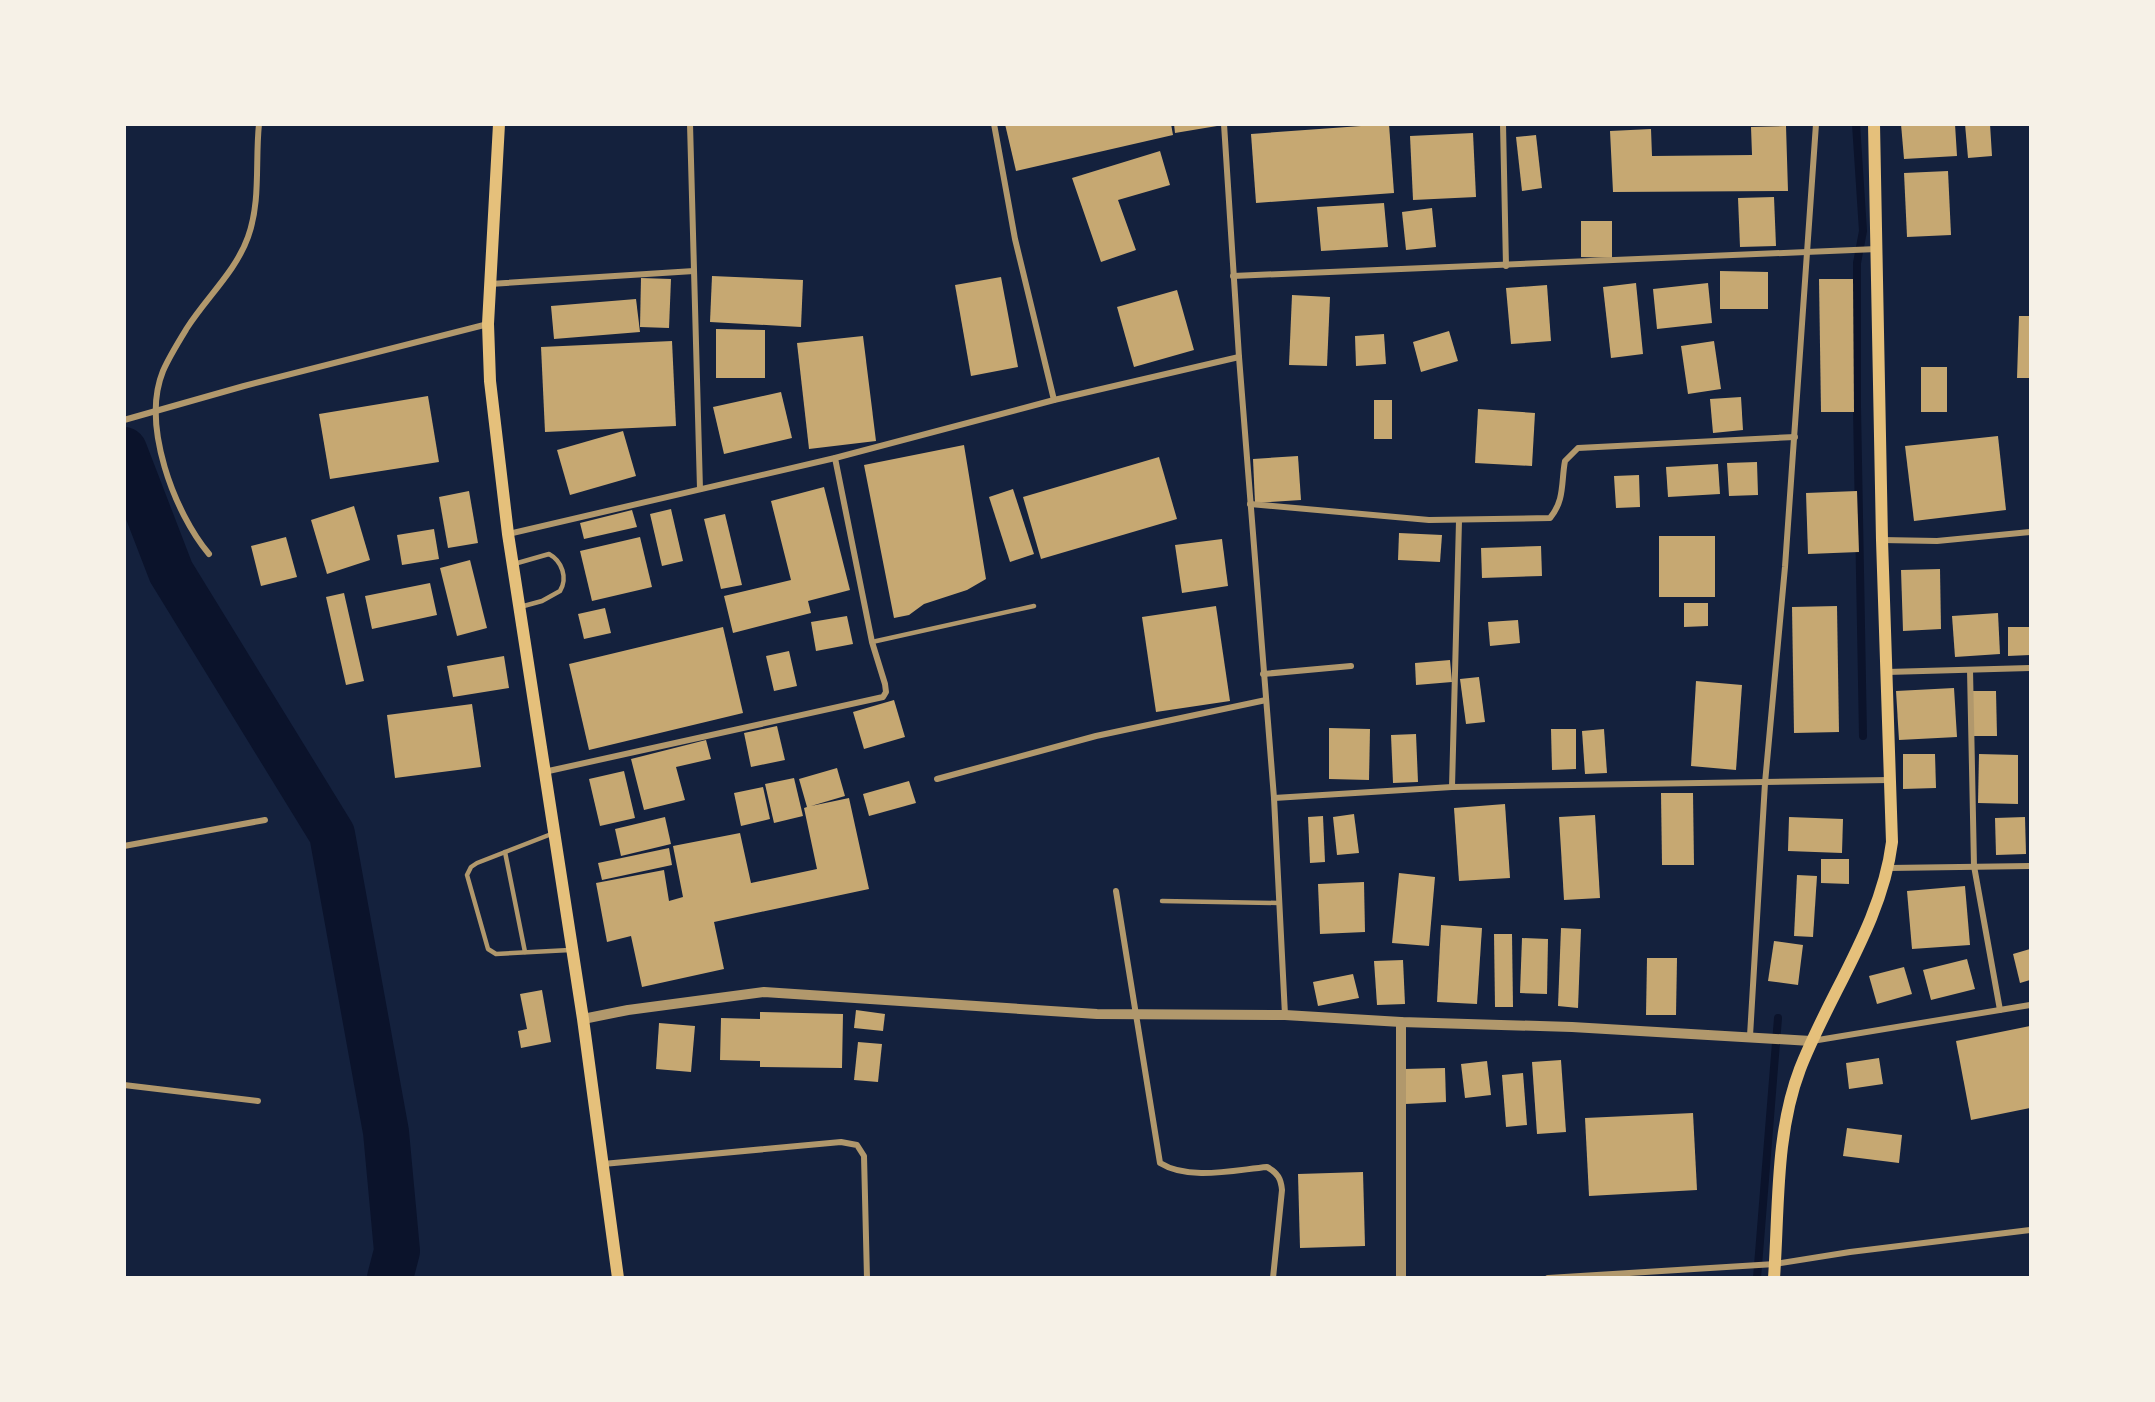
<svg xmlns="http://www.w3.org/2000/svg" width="2155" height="1402" font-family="Helvetica,sans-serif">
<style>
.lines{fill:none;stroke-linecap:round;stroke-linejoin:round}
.stream{stroke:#0b132b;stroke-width:8}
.river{stroke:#0b132b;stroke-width:46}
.building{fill:#c6a872}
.service{stroke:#b1986c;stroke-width:4.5}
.minor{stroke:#b1986c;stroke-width:6}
.tertiary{stroke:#b1986c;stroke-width:10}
.secondary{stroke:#e5c07b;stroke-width:12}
</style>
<rect width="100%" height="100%" fill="#14213d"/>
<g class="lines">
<!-- stream -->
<g class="stream">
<path d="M1856,124l7,107 -6,32v145l6,328"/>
<path d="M1757,1278l21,-260"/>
</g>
<!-- river -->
<path class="river" d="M124,450l47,122 161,262 54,298 11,119 -7,27"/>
</g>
<!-- building -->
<g class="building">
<path d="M1005,124h166l2,11 -157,36z"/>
<path d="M1174,124h43v2l-42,7z"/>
<path d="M1389,124l5,69 -138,10 -5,-69z"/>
<path d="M1901,124h54l2,32 -53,3z"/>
<path d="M1965,124h25l2,32 -24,2z"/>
<path d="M1786,126l2,65 -175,1 -3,-61 41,-2 1,27 100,-1 -1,-28z"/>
<path d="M1473,133l3,64 -63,3 -3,-64z"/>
<path d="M1536,135l6,53 -20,3 -6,-54z"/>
<path d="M1160,151l10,34 -52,15 18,50 -35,12 -29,-84z"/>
<path d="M1948,171l3,64 -44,2 -3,-64z"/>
<path d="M1774,197l2,49 -36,1 -2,-49z"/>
<path d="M1384,203l4,44 -67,4 -4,-44z"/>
<path d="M1432,208l4,39 -30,3 -4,-38z"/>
<path d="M1581,221h31v37l-31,-1z"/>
<path d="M1720,271l48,1v37h-48z"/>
<path d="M712,276l91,4 -2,47 -91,-5z"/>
<path d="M1001,277l17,90 -47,9 -16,-91z"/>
<path d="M641,278l30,1 -2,49 -29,-1z"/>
<path d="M1819,279h34l1,133h-33z"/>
<path d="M1636,283l7,71 -32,4 -8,-71z"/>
<path d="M1708,283l4,40 -55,6 -4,-40z"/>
<path d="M1547,285l4,56 -40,3 -5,-56z"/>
<path d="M1177,290l17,60 -60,17 -17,-60z"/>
<path d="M1292,295l38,2 -3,69 -38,-1z"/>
<path d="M636,299l4,33 -86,7 -3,-33z"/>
<path d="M2019,316h11v62h-13z"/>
<path d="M716,329l49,1v48h-49z"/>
<path d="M1449,331l9,30 -37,11 -8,-30z"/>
<path d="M1384,334l2,30 -30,2 -1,-30z"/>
<path d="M863,336l13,105 -67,8 -12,-106z"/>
<path d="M672,341l4,85 -131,6 -4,-85z"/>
<path d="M1714,341l7,48 -33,5 -7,-48z"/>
<rect x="1921" y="367" width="26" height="45"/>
<path d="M781,392l11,46 -68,16 -11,-47z"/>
<path d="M428,396l11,66 -109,17 -11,-65z"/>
<path d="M1741,397l2,33 -30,3 -3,-34z"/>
<rect x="1374" y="400" width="18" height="39"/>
<path d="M1478,409l57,4 -3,53 -57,-3z"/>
<path d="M623,431l13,45 -66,19 -13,-45z"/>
<path d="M1998,436l8,74 -92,11 -9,-75z"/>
<path d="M964,445l22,134 -19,11 -43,14 -15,11 -15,3 -30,-153z"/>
<path d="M1298,456l3,44 -46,3 -2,-44z"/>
<path d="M1159,457l18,62 -136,40 -18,-62z"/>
<path d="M1757,462l1,33 -29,1 -2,-33z"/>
<path d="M1718,464l2,30 -52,3 -2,-30z"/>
<path d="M1639,475l1,32 -24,1 -2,-32z"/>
<path d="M824,487l26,103 -42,11 3,12 -78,20 -9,-37 67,-16 -20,-79z"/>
<path d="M1013,489l21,65 -24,8 -21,-65z"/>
<path d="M469,491l9,52 -30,5 -9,-51z"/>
<path d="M1857,491l2,61 -51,2 -2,-61z"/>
<path d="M354,506l16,54 -43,14 -16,-54z"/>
<path d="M671,509l12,52 -21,5 -12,-52z"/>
<path d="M632,510l5,17 -53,12 -4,-16z"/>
<path d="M725,514l17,71 -21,4 -17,-70z"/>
<path d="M434,529l5,30 -37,6 -5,-30z"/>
<path d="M1399,533l43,2 -2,27 -42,-2z"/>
<rect x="1659" y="536" width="56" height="61"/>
<path d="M286,537l11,40 -36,9 -10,-40z"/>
<path d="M640,537l12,50 -60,14 -12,-50z"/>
<path d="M1222,539l6,47 -46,7 -7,-48z"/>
<path d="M1541,546l1,30 -60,2 -1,-30z"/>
<path d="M470,560l17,68 -30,8 -17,-68z"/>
<path d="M1940,569l1,60 -38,2 -2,-61z"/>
<path d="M430,583l7,32 -65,14 -7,-33z"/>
<path d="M344,593l20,88 -18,4 -20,-88z"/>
<path d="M1684,603h24v23l-24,1z"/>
<path d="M1216,606l14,95 -74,11 -14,-95z"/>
<path d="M1837,606l2,126 -45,1 -2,-126z"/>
<path d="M605,608l6,25 -27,6 -6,-25z"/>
<path d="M1998,613l2,41 -45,3 -3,-41z"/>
<path d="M847,616l6,28 -37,7 -5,-29z"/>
<path d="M1518,620l2,23 -30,3 -2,-24z"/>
<path d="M723,627l20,86 -154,37 -20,-86z"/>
<path d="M2008,627h22v28l-22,1z"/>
<path d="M789,651l8,35 -23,5 -8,-35z"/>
<path d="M504,656l5,32 -56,9 -6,-31z"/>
<path d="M1450,660l2,22 -36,3 -1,-22z"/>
<path d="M1479,677l6,45 -19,2 -6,-45z"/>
<path d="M1696,681l46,4 -6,85 -45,-4z"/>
<path d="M1954,688l3,49 -58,3 -3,-49z"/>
<path d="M1973,691h23l1,45h-24z"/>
<path d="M894,700l11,37 -41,12 -11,-37z"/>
<path d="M472,704l9,63 -86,11 -8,-63z"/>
<path d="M777,726l8,34 -34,7 -7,-34z"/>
<path d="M1329,728l41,1 -1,51 -40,-1z"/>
<path d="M1551,729h25v40l-24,1z"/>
<path d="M1604,729l3,44 -22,1 -3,-43z"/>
<path d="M1416,734l2,48 -25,1 -2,-48z"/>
<path d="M706,740l5,19 -35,8 9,33 -41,10 -13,-51z"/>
<path d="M1903,754h32l1,34 -33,1z"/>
<path d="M1979,754l39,1v49l-40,-1z"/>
<path d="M837,768l8,28 -34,10 38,-8 20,91 -155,33 10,47 -82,18 -11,-51 -24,6 -11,-59 68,-13 5,31 14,-4 -10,-51 67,-13 11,50 66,-14 -13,-61 3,-1 -8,-28z"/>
<path d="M624,771l11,47 -35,8 -11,-47z"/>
<path d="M794,778l9,38 -29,7 -9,-39z"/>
<path d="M909,781l7,22 -47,13 -6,-22z"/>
<path d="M763,787l7,32 -29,7 -7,-33z"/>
<path d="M1661,793h32l1,72h-32z"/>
<path d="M1505,804l5,74 -51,3 -5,-73z"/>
<path d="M1354,814l5,39 -22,2 -4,-38z"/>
<path d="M1595,815l5,83 -36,2 -5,-83z"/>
<path d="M1323,816l2,46 -15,1 -2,-46z"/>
<path d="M665,817l6,27 -50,12 -6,-27z"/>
<path d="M1789,817l54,2 -1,34 -54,-2z"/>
<path d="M2025,817l1,37 -30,1 -1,-37z"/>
<path d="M669,848l3,17 -70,15 -4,-17z"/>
<path d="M1821,859h28v25l-28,-1z"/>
<path d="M1399,873l36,4 -6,69 -37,-3z"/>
<path d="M1797,875l20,1 -4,61 -19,-1z"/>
<path d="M1364,882l1,50 -45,2 -2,-50z"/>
<path d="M1965,886l5,59 -58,4 -5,-58z"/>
<path d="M1441,925l41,3 -5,76 -40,-2z"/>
<path d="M1561,928l20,1 -3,79 -20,-2z"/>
<path d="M1494,934h18l1,73h-18z"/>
<path d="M1522,938l26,1 -1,55 -27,-1z"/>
<path d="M1774,941l29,4 -5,40 -30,-4z"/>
<path d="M2030,949v31l-10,3 -7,-29z"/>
<path d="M1647,958h30l-1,57h-30z"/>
<path d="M1967,959l8,30 -44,11 -8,-30z"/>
<path d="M1403,960l2,44 -28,1 -3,-44z"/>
<path d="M1904,967l8,27 -35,10 -8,-28z"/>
<path d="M1353,974l6,24 -41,8 -5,-24z"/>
<path d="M542,990l9,52 -30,6 -3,-17 9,-2 -7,-35z"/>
<path d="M856,1010l29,4 -2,17 -29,-3z"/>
<path d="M760,1012l83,2 -1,54 -82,-1v-6l-40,-1 1,-42 39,1z"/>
<path d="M659,1023l36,3 -4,46 -35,-3z"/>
<path d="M2030,1026v82l-59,12 -15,-79z"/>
<path d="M858,1042l24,2 -4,38 -24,-2z"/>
<path d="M1879,1058l4,26 -34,5 -3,-26z"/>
<path d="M1561,1060l5,72 -29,2 -5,-72z"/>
<path d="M1487,1061l4,34 -26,3 -4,-34z"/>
<path d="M1445,1068l1,34 -41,2 -1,-35z"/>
<path d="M1523,1073l4,52 -21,2 -4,-52z"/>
<path d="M1693,1113l4,77 -108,6 -4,-78z"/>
<path d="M1847,1128l55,7 -3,28 -56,-7z"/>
<path d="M1363,1172l2,74 -65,2 -2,-74z"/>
</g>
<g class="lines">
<!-- service -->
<g class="service">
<path d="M514,564l35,-10c13,7 19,24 11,37l-18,10 -22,6"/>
<path d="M872,642l162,-36"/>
<path d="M554,833l-77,30 -6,4 -4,8 21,74 8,5 74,-4"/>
<path d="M505,852l20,100"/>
<path d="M1162,901l117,2"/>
</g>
<!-- minor -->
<g class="minor">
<path d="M690,124l10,365"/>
<path d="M994,124l21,115 39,161"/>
<path d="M1224,124l15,233 35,441 11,217"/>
<path d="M1503,124l3,142"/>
<path d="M1233,276l644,-27"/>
<path d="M490,284l204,-13"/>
<path d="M124,420l120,-34 244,-62"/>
<path d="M1250,504l179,16 121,-2c15,-18 11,-36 15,-57l13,-13 217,-11"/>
<path d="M508,534l327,-76 219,-58 185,-43"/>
<path d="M1882,540l55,1 93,-9"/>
<path d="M209,554c-35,-42 -68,-129 -46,-183 6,-14 16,-30 24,-43 19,-30 49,-57 61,-91 13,-36 7,-75 11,-113"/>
<path d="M1970,670l4,196 26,144"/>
<path d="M1887,672l143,-4"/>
<path d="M1263,674l88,-8"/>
<path d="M544,772l339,-75 3,-5 -1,-8 -13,-42 -37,-184"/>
<path d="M937,779l159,-43 170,-36"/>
<path d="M1452,787l7,-266"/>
<path d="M1274,798l178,-11 437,-7"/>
<path d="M124,846l141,-26"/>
<path d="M1889,868l141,-2"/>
<path d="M1116,891l44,272c29,18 74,7 107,4 11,6 14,12 15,23l-9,88"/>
<path d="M1750,1036l15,-253 20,-216 31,-443"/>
<path d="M1812,1041l218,-36"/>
<path d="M124,1085l134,16"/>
<path d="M603,1164l238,-22 16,3 7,11 3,122"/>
<path d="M1548,1278l227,-14 75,-12 180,-22"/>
</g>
<!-- tertiary -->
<g class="tertiary">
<path d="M583,1019l45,-9 136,-18 333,22 188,1 116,7 171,5 239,14"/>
<path d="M1401,1278v-256"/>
</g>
<!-- secondary -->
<g class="secondary">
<path d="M499,124l-11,200 2,57 18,153 75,485 35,259"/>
<path d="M1774,1278c5,-68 1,-144 26,-209 29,-75 82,-146 92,-227l-10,-302 -8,-416"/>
</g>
</g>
<!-- border -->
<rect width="2155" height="1402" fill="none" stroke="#f6f1e7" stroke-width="252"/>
</svg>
